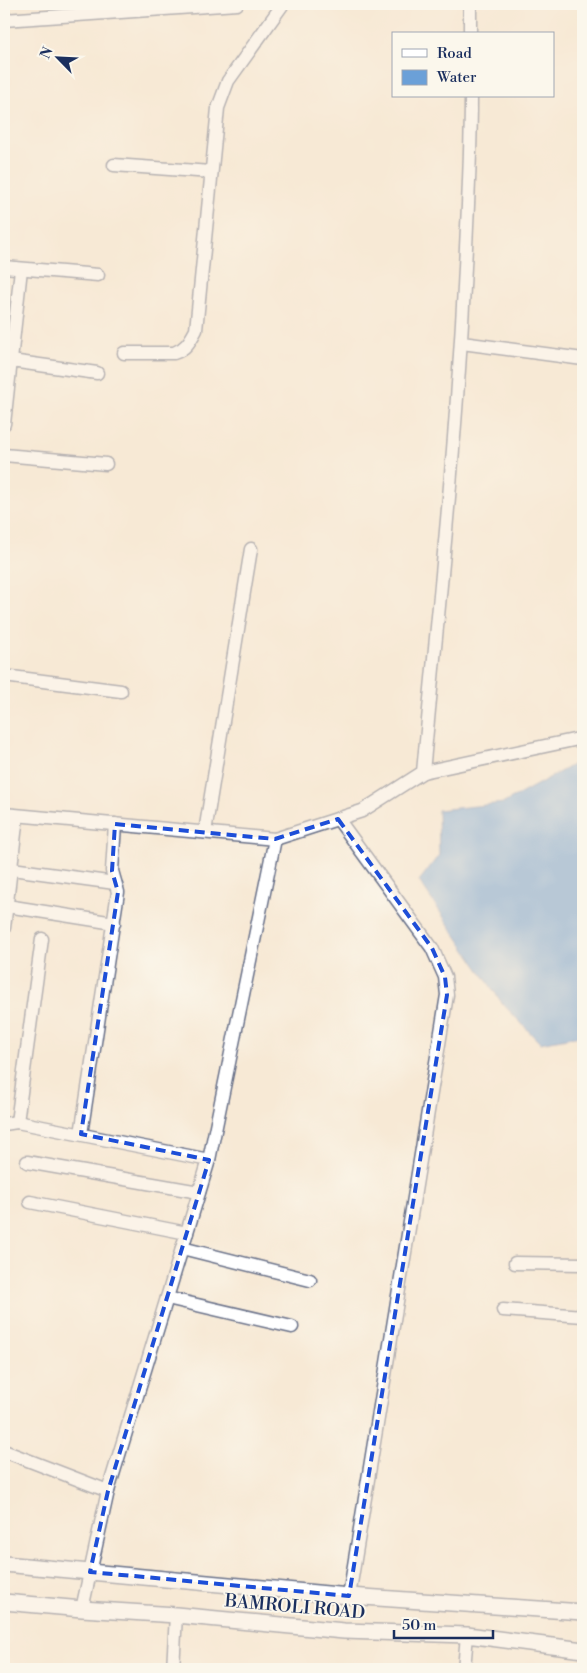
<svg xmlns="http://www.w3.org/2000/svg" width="587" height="1673" font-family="'Libre Bodoni',serif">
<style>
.water{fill:#6ba0d8;stroke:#43689b}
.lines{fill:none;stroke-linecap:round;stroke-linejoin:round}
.minor-casing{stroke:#687088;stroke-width:15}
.tertiary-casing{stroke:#687088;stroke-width:18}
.minor{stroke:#fff;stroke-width:12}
.tertiary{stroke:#fff;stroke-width:15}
.marked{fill:none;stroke:#1d4ed8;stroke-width:4;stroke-dasharray:10 6;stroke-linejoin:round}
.labels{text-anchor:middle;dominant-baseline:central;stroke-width:4;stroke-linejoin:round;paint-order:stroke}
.street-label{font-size:18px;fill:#1b2f5e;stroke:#fbf7ec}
</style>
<rect width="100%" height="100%" fill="#fbf7ec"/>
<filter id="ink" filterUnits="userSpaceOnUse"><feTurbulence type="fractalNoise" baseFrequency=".02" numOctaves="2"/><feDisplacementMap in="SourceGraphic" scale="10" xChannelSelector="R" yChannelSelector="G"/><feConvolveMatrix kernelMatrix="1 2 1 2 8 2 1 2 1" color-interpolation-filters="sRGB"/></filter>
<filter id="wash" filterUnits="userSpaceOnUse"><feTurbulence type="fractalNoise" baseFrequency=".0096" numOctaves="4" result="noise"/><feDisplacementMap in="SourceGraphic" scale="20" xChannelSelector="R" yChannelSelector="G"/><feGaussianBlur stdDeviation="1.12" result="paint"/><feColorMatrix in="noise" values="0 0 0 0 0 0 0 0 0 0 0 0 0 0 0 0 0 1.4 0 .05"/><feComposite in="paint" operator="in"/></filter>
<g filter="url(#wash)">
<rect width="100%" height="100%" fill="#f7e9d5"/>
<!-- water -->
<path class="water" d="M583,759v276l-43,8 -38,-40 -83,-122 20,-26 -1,-45 66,-7z"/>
</g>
<g filter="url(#ink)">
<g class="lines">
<!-- minor casing -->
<g class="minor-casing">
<g id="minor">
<path d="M470,4v30"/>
<path d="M4,20l233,-16"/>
<path d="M114,165l97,7"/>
<path d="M4,267l94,8"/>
<path d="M462,343l121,16"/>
<path d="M124,353h50c12,-4 16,-12 22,-23l22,-222 10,-27 55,-77"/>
<path d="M11,361l86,12"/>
<path d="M4,424l17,-155"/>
<path d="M4,455l102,9"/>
<path d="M4,676l117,15"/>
<path d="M423,772l160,-34"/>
<path d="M4,814l271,25 87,-28 61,-39c16,-168 34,-336 42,-505 3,-57 6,-114 6,-171"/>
<path d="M338,819l94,129 13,29 2,18 -98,601"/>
<path d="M205,832l46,-283"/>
<path d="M12,869l103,14"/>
<path d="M7,906l107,17"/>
<path d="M4,928l13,-112"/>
<path d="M17,1122l25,-183"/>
<path d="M4,1124l13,-2 192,38"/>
<path d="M81,1134l37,-242 -6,-21 3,-47"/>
<path d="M27,1162l172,30"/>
<path d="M30,1202l157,31"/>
<path d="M182,1248l128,32"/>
<path d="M515,1263l68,1"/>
<path d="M167,1298l125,29"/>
<path d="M503,1310l80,6"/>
<path d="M4,1451l104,40"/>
<path d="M82,1609l26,-118 101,-331 66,-321"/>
<path d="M173,1669l3,-54"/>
<path d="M464,1669l3,-34"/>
</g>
</g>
<!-- tertiary casing -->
<g class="tertiary-casing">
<g id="tertiary">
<path d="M4,1564l345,32 234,16"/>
<path d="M4,1602l78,7 94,6 168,16 123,4 116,15"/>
</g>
</g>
<!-- minor -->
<use href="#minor" class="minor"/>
<!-- tertiary -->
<use href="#tertiary" class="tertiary"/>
</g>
</g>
<!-- marked area -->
<path d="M0 0H587V1673H0ZM338,819l94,129 13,29 2,18 -98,601 -259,-24 18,-81 101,-331 -128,-26 37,-242 -6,-21 3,-47 160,15z" fill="#f7e9d5" fill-opacity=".55" fill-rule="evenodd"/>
<path class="marked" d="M338,819l94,129 13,29 2,18 -98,601 -259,-24 18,-81 101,-331 -128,-26 37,-242 -6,-21 3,-47 160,15z"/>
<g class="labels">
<!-- street labels -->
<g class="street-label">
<text transform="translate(295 1607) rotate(5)">BAMROLI ROAD</text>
</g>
</g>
<!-- margin -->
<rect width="587" height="1673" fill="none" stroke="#fbf7ec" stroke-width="20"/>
<!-- legend -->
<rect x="392" y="32" width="162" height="65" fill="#fbf7ec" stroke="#a1a7b3"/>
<rect x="402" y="49" width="25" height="8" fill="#ffffff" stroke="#a1a7b3"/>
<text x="437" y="58" font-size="15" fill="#1b2f5e">Road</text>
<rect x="402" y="70" width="25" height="15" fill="#6ba0d8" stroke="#a1a7b3"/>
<text x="437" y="82" font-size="15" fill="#1b2f5e">Water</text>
<!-- north arrow -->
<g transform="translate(58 58) rotate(294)" stroke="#fbf7ec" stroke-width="4" paint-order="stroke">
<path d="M0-4L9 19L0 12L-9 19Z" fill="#1b2f5e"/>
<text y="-8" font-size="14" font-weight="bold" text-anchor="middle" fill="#1b2f5e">N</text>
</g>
<!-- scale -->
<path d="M394 1630v8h99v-8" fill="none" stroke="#1b2f5e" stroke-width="2.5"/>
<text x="402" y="1630" font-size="15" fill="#1b2f5e" stroke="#fbf7ec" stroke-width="4" paint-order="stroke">50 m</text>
</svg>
